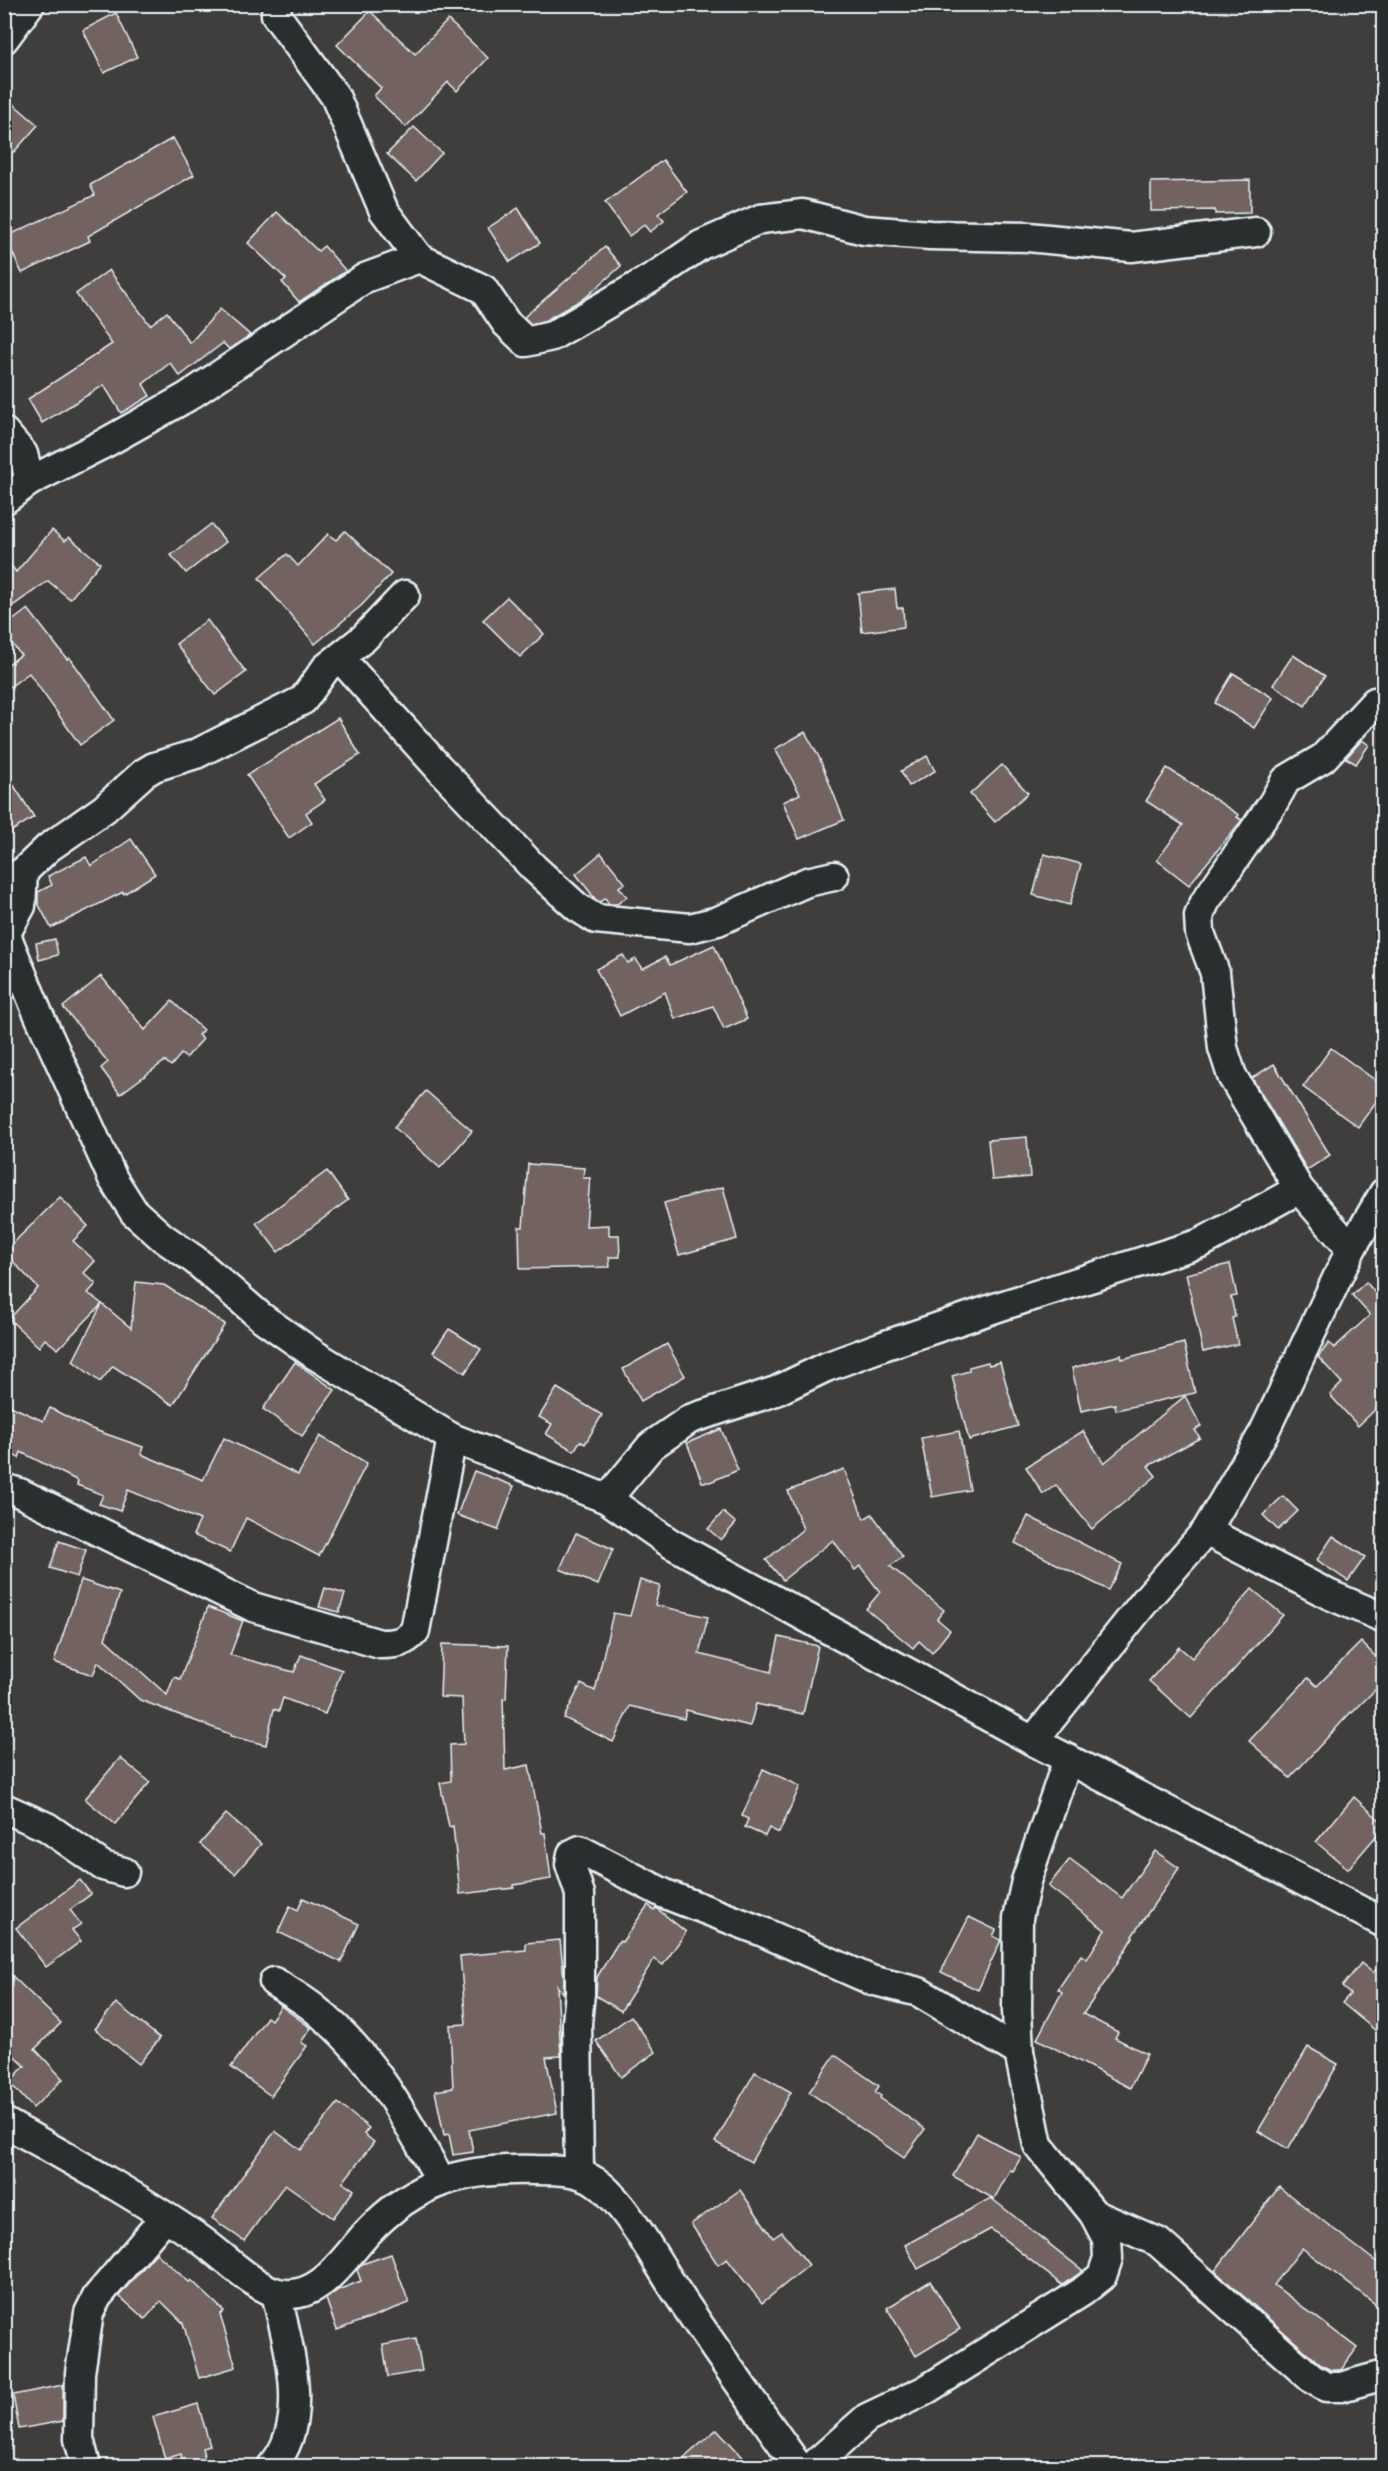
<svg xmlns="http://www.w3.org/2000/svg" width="1388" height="2471" font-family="'Balsamiq Sans',sans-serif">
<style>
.building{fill:#726460;stroke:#e8f1f8;stroke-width:1.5}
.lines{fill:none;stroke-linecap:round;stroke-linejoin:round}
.minor-casing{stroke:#e8f1f8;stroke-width:33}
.minor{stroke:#2a2d2e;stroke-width:28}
</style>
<rect width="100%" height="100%" fill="#403e3d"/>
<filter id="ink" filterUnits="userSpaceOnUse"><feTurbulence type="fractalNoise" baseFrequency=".0167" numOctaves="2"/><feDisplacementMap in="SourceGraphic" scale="12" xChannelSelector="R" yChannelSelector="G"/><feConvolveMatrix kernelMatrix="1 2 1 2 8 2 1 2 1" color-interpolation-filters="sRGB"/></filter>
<g filter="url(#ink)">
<!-- building -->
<g class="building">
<path d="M370,11l45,43 33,-34 40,38 -31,33 -9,-9 -42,45 -32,-31 7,-8 -44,-43z"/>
<path d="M116,13l21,44 -33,16 -21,-43z"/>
<path d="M4,96l34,29 -24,27 -10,-8z"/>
<path d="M414,127l28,26 -26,28 -29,-27z"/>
<path d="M173,138l21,37 -106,61 2,5 -68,32 -17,-36 90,-42 -5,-10z"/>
<path d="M663,160l24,32 -29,22 6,7 -14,11 -6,-7 -15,11 -24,-33z"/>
<path d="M1250,180v33l-35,1v-4l-64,1v-29z"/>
<path d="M518,208l22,35 -30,19 -22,-34z"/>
<path d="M277,212l41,39 6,-5 22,25 -47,31 -17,-20 4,-3 -38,-36z"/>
<path d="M605,247l16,19 -35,31 -40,23 -15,4 -7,-7z"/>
<path d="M109,270l41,55 17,-13 23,31 30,-34 30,26 -21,14 -6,-6 -43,33 -10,-13 -27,21 7,12 -29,17 -17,-28 -62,38 -14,-24 84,-55 -36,-50z"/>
<path d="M211,524l15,18 -40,31 -15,-18z"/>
<path d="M52,530l13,11 4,-4 31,26 -30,36 -22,-18 -44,31v-56l12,16z"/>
<path d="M345,531l46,43 -29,31 -47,39 -56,-66 28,-24 11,12 30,-32 8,6z"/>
<path d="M895,589l2,19h6l1,19 -42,5 -4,-39z"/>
<path d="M507,597l37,37 -24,23 -37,-37z"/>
<path d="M28,609l39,50 3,-1 44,62 -34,25 -51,-72 -25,18v-24l17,-12 -17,-21v-7z"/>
<path d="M207,620l39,52 -31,23 -39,-51z"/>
<path d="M1293,655l32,21 -20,30 -32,-21z"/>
<path d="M1233,673l40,25 -19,30 -39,-25z"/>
<path d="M338,718l22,37 -46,29 11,16 -19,13 6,9 -23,16 -42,-63z"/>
<path d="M805,732l14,25 25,63 -45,19 -16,-37 17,-8 -25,-45z"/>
<path d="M1362,740l7,5 -13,19 -10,-6z"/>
<path d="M927,756l8,15 -26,15 -8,-15z"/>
<path d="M1002,765l26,28 -33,29 -25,-28z"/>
<path d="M1167,768l72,47 -2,2 5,3 -53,65 -32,-25 26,-35 -37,-24z"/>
<path d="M4,770l30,47 -30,19z"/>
<path d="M131,839l24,35 -31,20 -1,-2 -72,36 -13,-25v-11l14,-7 -4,-9 38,-19 5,9z"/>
<path d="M601,853l24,30 -6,4 8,10 -10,7h-8l-4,-6 -5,4 -4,-2 -20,-26z"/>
<path d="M1044,854l37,10 -11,41 -37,-10z"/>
<path d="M55,939l3,16 -19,5 -3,-17z"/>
<path d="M714,945l33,74 -23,10 -11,-23 -38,13 -10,-27 -45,24 -24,-47 27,-14 5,8 8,-4 6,10 23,-12 5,8z"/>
<path d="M101,976l44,54 27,-29 31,29 -5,5 5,4 -17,19 -5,-4 -10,12 -6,-5 -45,33 -19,-26 7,-6 -45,-55z"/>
<path d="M1331,1048l52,38v6l-25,35 -55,-40z"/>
<path d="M1274,1064l56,91 -23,15 -55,-92z"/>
<path d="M426,1091l46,40 -32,37 -46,-41z"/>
<path d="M1027,1137l3,40 -38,3 -4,-40z"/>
<path d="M528,1164l56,4 -1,10h7l-4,48 23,-1v10h10l1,22h-11l1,10 -90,2 -1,-42h4z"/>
<path d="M327,1171l21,29 -70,52 -22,-29z"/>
<path d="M723,1187l14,52 -58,16 -15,-52z"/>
<path d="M60,1197l28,29 -15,15 22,20 -11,12 12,11 -8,9 14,11 -44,45 -13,-10 -6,8 -30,-28 29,-31 -34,-36z"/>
<path d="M1230,1264l7,32 -6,1 4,20 -3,1 6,26 -35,8 -17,-78z"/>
<path d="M136,1282l28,3 61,39 -52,81 -60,-39 -13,16 -27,-21 29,-57 29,24z"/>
<path d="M1366,1282l17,20v100l-25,24 -28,-31 12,-12 -24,-26 11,-14 5,5 36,-33 -18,-20z"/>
<path d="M449,1329l32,20 -16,24 -32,-21z"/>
<path d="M1184,1343l11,50 -79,17 -1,-6 -34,7 -9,-43 49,-13 1,4z"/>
<path d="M667,1344l18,32 -44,25 -18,-32z"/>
<path d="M295,1362l40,28 -33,46 -39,-27z"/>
<path d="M988,1362l1,3 11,-3 18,64 -49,14 -17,-64 17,-5v-4z"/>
<path d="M557,1388l45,27 -17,29 -5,-3 -6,10 -28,-17 6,-10 -13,-7z"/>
<path d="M1185,1396l16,30 -6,4 5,8 -52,28 8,10 -64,53 -36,-44 -13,9 -17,-27 57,-36 21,32z"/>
<path d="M4,1403l39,18 7,-13 39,20 54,19 -2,7 62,26 21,-42 74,37 22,-39 47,27 -48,93 -73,-38 -16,34 -37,-17 7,-15 -72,-30 -8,21 -21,-7 4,-9 -26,-10 1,-4 -57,-29 -2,6 -15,-7z"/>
<path d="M721,1429l17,41 -28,12h-8l-15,-39z"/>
<path d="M959,1431l11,59 -38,7 -11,-59z"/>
<path d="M844,1469l20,50 8,-5 31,43 -13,9 54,44 -7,9 13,11 -18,23 -13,-12 -6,7 -47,-39 14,-17 -20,-26 -5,4 -22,-30 -50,40 -17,-20 37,-31 -15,-38z"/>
<path d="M474,1471l40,15 -16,44 -41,-15z"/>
<path d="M1283,1496l15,15 -20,19 -15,-15z"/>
<path d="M723,1512l13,11 -15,17 -13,-11z"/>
<path d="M1028,1516l94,48 -14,26 -93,-47z"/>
<path d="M576,1533l37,16 -15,36 -38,-16z"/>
<path d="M1333,1536l32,21 -17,24 -31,-21z"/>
<path d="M59,1541l27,9 -9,27 -27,-9z"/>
<path d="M81,1580l39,13 -15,46 62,56 7,-18 6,2 28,-72 35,14 -13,34 64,17 7,-17 41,15 -17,44 -42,-16 -4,13 -5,-2 -8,36 -36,-9v-2l-90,-34 -42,-38 -5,13 -39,-13z"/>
<path d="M640,1580l20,6 -5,19 53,12 -9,37 72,18 8,-35 39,9 -15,68 -47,-10 -6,22 -64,-16 -2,9 -54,-13 -17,36 -49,-24 17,-34 14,7 18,-78 17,3z"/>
<path d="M325,1588l20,6 -6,18 -20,-5z"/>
<path d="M1252,1589l31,26 -92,103 -42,-37 30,-34 13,11z"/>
<path d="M1361,1642l22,22v18l-31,31 -1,-1 -61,66 -41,-37 59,-63 9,8z"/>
<path d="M442,1644l66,2 -2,53h-3l2,71 24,-5 13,68h3l6,46 -37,6v3l-54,6 -7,-68 -4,1 -9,-44 11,-2 -1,-36 14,-1 -2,-46 -22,-1z"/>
<path d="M120,1758l30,24 -35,42 -30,-25z"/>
<path d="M763,1769l37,17 -21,47 -10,-5 -4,8 -20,-9 3,-8 -6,-3z"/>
<path d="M1354,1797l29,26v5l-35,41 -32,-27z"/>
<path d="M226,1814l35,30 -26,30 -35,-30z"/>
<path d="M1155,1851l24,17 -47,68 1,1 -23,38 -27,39 35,18 -3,6 32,16 -17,34 -93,-49 25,-47 -4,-3 23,-34 6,4 18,-29 -57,-44 22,-27 52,39z"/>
<path d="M80,1880l11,14 -21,16 11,14 -9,6 9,11 -35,26 -30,-39z"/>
<path d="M303,1898l56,26 -18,38 -63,-30 12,-26 8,4z"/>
<path d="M648,1905l6,5 2,-2 30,24 -23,33 -9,-6 -33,52 -25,-15 1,-19 22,-36 3,1z"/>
<path d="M969,1917l27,13 -3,6 8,4 -23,50 -37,-18z"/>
<path d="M560,1940l4,38 -1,16 -6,-8 4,70 -15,1 11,56 -88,17 4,22 -20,3 -4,-21 -5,1 -9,-44 18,-3 -3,-63 16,-1 -6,-68 66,-6v-7z"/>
<path d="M1383,1959v63l-7,9 -34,-28 8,-9 -8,-7 19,-24 12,10z"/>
<path d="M4,1968l57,55 -26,26 28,30 -30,29 -24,-26 16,-16 -21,-20z"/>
<path d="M116,2003l44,35 -21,26 -44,-35z"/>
<path d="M281,2006l30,22 -10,14 6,4 -36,50 -40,-29 36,-50 4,3z"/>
<path d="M631,2016l25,36 -35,25 -25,-36z"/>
<path d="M1308,2047l30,17 -50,85 -30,-18z"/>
<path d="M835,2055l44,31 -4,6 6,4 -1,2 45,31 -21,29 -95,-66z"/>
<path d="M755,2072l36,20 -40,70 -36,-20z"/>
<path d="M338,2103l31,25 -5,6 10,8 -31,40 11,8 -21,28 -48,-34 -41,57 -32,-23 63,-87 26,19z"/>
<path d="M977,2133l44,24 -8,14 -3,-1 -16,29 -41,-23z"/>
<path d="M1279,2187l104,80v43l-81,-62 -28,37 83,63 -16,22h-10l-10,-5 -106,-94z"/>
<path d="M740,2190l33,48 9,-6 27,33 -47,38 -35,-44 -9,6 -27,-41z"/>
<path d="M991,2198l91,72 -2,3 -18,12 -71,-56 -73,40 -13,-24z"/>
<path d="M156,2253l33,29 2,-2 33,31 -4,4 16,52 -37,11 -16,-55 -22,-22 -16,18 -26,-23z"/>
<path d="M391,2254l18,49 -72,27 -11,-31 12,-9 23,-9 -4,-11 5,-6z"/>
<path d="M930,2281l30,48 -44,27 -29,-48z"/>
<path d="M416,2339l6,32 -34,6 -5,-32z"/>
<path d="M63,2385v36l-44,8 -6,-34z"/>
<path d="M198,2404l12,42 -8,2 3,11 -21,6 -3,-11 -16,5 -12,-42z"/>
<path d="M717,2429l34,37h-76z"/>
</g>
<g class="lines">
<!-- minor casing -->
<g class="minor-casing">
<g id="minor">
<path d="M277,4l-1,11 59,81 49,115 35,47"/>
<path d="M4,39l26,-35"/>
<path d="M4,432l19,22 7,27"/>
<path d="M4,500l26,-19 75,-38 82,-46 178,-119 54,-20 64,31 23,34 20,19 26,-6 108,-63 41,-28 59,-26 43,-5 61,16 66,5 98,2 103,10 125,-15"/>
<path d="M340,658l99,110 95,100 43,39 19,12 94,9 28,-7 89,-39 27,-6"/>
<path d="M4,882l19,-10 25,-24 56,-39 40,-36 10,-6 42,-13 107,-54 23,-32 38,-30 41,-43"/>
<path d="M4,930l33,81 76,168 21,33 28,25 33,23 66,57 54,38 137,83 155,61 63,44 363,198 351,182"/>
<path d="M6,933l15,-27 2,-34"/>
<path d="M1351,1249l-52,-60 -67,-113 -9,-28 -8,-75 -15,-40 -1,-17 6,-14 68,-99 13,-23 37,-22 52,-56 9,-1"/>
<path d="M4,1488l16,5 233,114 127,37c16,0 24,-1 35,-13l37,-193"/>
<path d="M607,1499l44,-53 39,-27 86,-28 50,-24 57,-21 121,-41 197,-62 98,-54"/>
<path d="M1206,1531l124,64 54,23"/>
<path d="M1033,1741l117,-146 56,-64 58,-99 87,-183 33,-56"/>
<path d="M4,1808l43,19 56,39 21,6"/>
<path d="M274,1982c14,9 29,17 42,28 57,45 90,109 125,171"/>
<path d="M4,2122c66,37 136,76 197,118 20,14 54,48 77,53 41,9 65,-34 89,-60 50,-53 98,-65 169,-63 21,0 43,0 60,12 29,20 60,79 80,109 39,59 81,117 122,175"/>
<path d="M579,2173l-2,-150 3,-30v-99l-10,-30 2,-10 8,-4 85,44 96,37 110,49 48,12 100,60"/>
<path d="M1094,2214l64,28 153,136 15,9h15l43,-12"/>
<path d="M86,2466l-7,-27 1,-66 9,-60 8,-16 68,-80"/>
<path d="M272,2466c40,-44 16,-121 4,-173"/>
<path d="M813,2466l54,-48 57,-27 158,-99 20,-16 6,-18 -1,-19 -13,-25 -56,-69 -19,-93 -2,-42 1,-92 8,-37 42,-122"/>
</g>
</g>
<!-- minor -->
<use href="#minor" class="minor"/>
</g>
</g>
<!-- margin -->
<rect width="1388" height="2471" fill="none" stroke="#2a2d2e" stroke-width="24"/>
<rect x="12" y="12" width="1364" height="2447" fill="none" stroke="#e8f1f8" stroke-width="2" filter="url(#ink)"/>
</svg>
